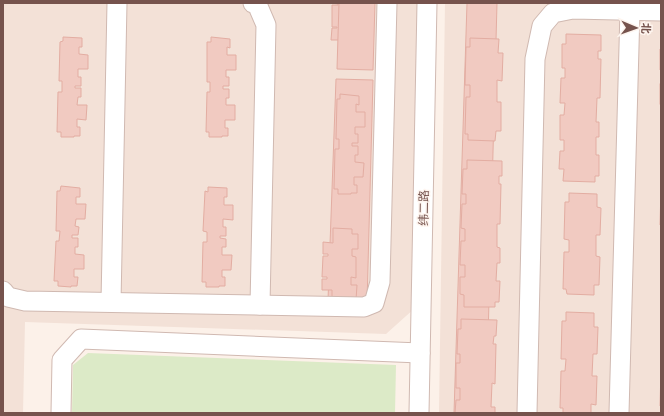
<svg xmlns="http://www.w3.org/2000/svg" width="664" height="416" font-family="Barlow,'Noto Sans SC',sans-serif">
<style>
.residential{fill:#f3e1d7}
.green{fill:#dceac7}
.building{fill:#f1cac1;stroke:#e3ada2}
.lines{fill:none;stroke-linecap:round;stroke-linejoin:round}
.minor-casing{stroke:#d0b9b1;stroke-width:21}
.minor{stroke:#fff;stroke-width:19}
.labels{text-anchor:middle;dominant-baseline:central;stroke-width:3;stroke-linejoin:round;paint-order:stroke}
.street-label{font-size:12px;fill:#76534d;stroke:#fef5ef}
</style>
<rect width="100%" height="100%" fill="#fcf1e9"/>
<!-- residential -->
<g class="residential">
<path d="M3,3h424l-2,296 -39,35 -361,-12 -2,91h-20z"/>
<path d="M445,3h216v410h-222z"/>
</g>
<!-- green -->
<path class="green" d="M88,353l308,12 -1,48h-323l1,-48z"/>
<!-- building -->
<g class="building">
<path d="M332,3h29v3h5l-1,21h-4v8h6l-1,15h-6v5l-19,-1 1,-14h-11l1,-12h5v-1h-5v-22h6v-1z"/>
<path d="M339,3h36l-2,67 -36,-1z"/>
<path d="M467,3h30l-11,410h-32z"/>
<path d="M566,34l35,1v16h-3v8h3l-1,39h-3l-1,24h3v15h-3v18h3v21h-4v6l-32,-1 1,-12h-5l1,-18h4v-11h-4v-25h4l1,-12h-5l1,-25h4v-10h-3v-24h4z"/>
<path d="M63,37l19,1v9h-3v7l9,1v14h-10v8h3v9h-6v2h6v9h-3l-1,8h10l-1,15 -9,-1v8h3v9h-6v1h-13v-5h-4l1,-40h4v-11h-3l1,-39 3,-1z"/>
<path d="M211,37l19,2v9l-3,-1v8h9v15h-10v7h3v9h-6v3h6v9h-3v7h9v15h-10v8h3v8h-6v1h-13v-5h-3l1,-40h3v-10h-3v-40h4z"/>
<path d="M470,38l29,1 -1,14h5l-1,28 -5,-1v22h4v29h-5l-1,10 -27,-1v-6h-3l1,-37h4v-12h-5l1,-38h4z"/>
<path d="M660,49h1v22l-1,-1z"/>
<path d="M336,79l37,1 -6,223 -39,-3z"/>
<rect x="660" y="84" width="1" height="20"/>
<path d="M340,94l19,2v9l-3,-1v8h9v15h-10v7h3v9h-6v3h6v9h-3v7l9,1 -1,14h-9v8h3v8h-6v1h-13v-5h-4l1,-40h4v-10h-3l1,-40h3z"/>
<path d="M467,160l35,1v15h-3v8h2l-1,40h-3v23l3,1v15h-3l-1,18h4l-1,21h-4v5h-31v-12l-4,-1v-17h5v-12h-5l1,-24h4v-12l-4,-1 1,-24h4v-10h-4l1,-25h4z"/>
<path d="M61,186l19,2v9h-4v7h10l-1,15h-9l-1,7 4,1 -1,8h-6v3h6v9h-3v7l9,1v14h-10v8h4l-1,9h-6v1l-13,-1v-5h-4l2,-40h3l1,-10h-4l1,-40h3z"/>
<path d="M208,187l19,1v9h-3v8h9v15l-10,-1v8h3v9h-6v2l6,1v8h-4v8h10l-1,15h-9v7h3v9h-6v1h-13v-5h-4l1,-40h4v-10l-4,-1 2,-40 3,1z"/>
<path d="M661,188v37h-1z"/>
<path d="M569,193l28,1v13l4,1 -1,27h-4v21l4,1 -1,28h-5v10l-27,-1 -1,-5h-3l1,-37h5v-12l-5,-1 1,-37h4z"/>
<path d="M333,228l19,1v5h6v15h-6v7l4,1v21l-5,-1v8h6l-1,15 -24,5v-15h-10v-11h5v-2h-5l1,-21h5v-2h-5v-12l10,1z"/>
<path d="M566,312l28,1v14h4l-1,27h-4l-1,22h5l-1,29 -5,-1v9h-28v-5h-3l1,-37h4l1,-12h-5l1,-38h4z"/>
<path d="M461,319l36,1 -1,16h-2l-1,8h3l-1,40 -3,-1 -1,24h4v6h-40l1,-13h4v-12h-4v-25h4v-9h-3l1,-25h3z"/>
<path d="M661,369v37h-1z"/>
</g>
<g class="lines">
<!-- minor casing -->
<g class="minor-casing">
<g id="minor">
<path d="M253,3l4,1 9,21 -6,280"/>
<path d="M3,291l5,6 17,4 339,6 10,-4 6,-21 7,-279"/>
<path d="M111,302l6,-299"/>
<path d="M61,413l1,-53 19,-21 339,14"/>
<path d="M419,413l8,-410"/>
<path d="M527,413l8,-354 7,-33 11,-13 20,-4 88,2"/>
<path d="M619,413l11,-403"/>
</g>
</g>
<!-- minor -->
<use href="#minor" class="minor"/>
</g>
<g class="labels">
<!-- street labels -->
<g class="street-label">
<text transform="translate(423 208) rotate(-89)">纬二路</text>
</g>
</g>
<!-- border -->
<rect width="664" height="416" fill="none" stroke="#76534d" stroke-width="8"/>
<!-- north arrow -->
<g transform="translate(636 28) rotate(92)" stroke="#fef5ef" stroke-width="3" paint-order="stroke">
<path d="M0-3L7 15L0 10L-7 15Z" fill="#76534d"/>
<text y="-6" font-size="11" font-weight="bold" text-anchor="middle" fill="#76534d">北</text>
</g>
</svg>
